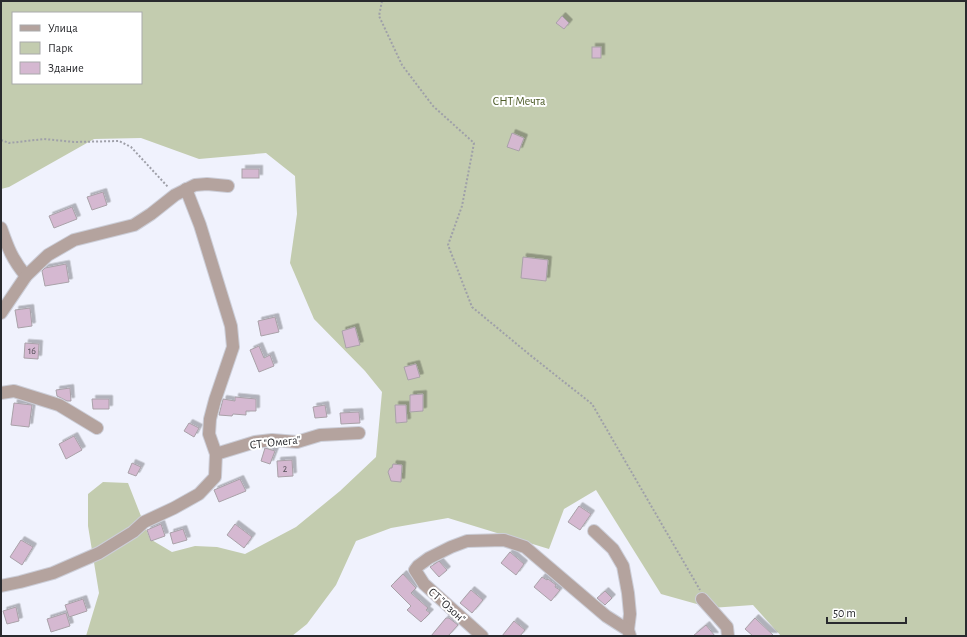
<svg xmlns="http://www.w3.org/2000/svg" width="967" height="637" font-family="'Alegreya Sans',sans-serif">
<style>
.green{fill:#c3ccaf;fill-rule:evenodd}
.building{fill:#d5b8d1;stroke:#a9a1a8;filter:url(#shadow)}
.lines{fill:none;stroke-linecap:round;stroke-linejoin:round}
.minor-casing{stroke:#ccced8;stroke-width:14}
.path{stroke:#9fa0a9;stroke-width:2;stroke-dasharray:2 2;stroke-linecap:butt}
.minor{stroke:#b4a39e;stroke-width:12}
.labels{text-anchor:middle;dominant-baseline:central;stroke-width:4;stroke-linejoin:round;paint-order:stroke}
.number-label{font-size:10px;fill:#544e57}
.park-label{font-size:12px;fill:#4d5b28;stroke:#fff}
.street-label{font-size:12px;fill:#292a2e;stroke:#fff}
</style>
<defs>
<filter id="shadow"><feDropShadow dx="3.5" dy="-3.5" stdDeviation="0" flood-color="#0004"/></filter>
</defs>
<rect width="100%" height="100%" fill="#f0f2fd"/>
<!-- green -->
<path class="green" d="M1,1h965v635h-185l-28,-31 -42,3 -50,-14 -65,-104 -32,19 -15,40 -101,-31 -57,10 -35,13 -20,44 -29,39 -15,12h-206l13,-43 -11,-67v-32l15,-12 25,1 22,56 22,13 23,-6 22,1 28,7 51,-27 44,-36 36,-34 6,-65 -17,-21 -51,-52 -24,-56 7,-49 -2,-38 -29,-23 -67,6 -58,-21 -47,1 -85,48 -8,2zM13,13h128v70h-128z"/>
<!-- building -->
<g class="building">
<path d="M562,16l7,7 -5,6 -8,-6z"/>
<rect x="592" y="47" width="9" height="11"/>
<path d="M512,133l12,5 -5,13 -12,-4z"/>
<rect x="242" y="169" width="17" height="9"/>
<path d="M103,192l4,13 -15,5 -5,-13z"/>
<path d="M72,207l5,12 -23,9 -5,-12z"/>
<path d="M523,257l25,3 -2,21 -25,-3z"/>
<path d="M66,264l3,18 -24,4 -3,-15 3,-3z"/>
<path d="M30,308l2,18 -14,2 -3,-18z"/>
<path d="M275,317l4,15 -18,4 -3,-15z"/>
<path d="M355,327l5,18 -14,3 -4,-17z"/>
<path d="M25,343l14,1 -1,15 -14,-1z"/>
<path d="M259,346l5,12 6,-3 4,11 -15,6 -9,-22z"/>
<path d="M416,364l4,13 -12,3 -4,-13z"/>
<path d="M70,388l1,13h-4l-10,-5 -1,-6z"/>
<path d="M423,394v17l-13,1v-17z"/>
<path d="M235,397l21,2v12h-10v4l-13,-1 -1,2 -13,-1 4,-16 12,2z"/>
<path d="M92,399h17v10h-16z"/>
<path d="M14,403l18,2 -3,22 -18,-2z"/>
<path d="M325,405l2,12 -12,1 -2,-11z"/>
<path d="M395,405h11l1,17 -11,1z"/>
<path d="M359,412l1,11 -19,1 -1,-11z"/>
<path d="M189,423l10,5 -5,9 -10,-6z"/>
<path d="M74,436l8,14 -16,9 -7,-15z"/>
<path d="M265,448l10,3 -5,13 -9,-3z"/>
<path d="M292,460l1,16 -15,1 -1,-16z"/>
<path d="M132,463l9,4 -5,9 -8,-3z"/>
<path d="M393,464l9,1 -1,17 -10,-1 -3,-9 2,-4h2z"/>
<path d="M240,479l6,12 -27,11 -5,-12z"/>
<path d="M579,506l12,8 -11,16 -12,-8z"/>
<path d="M161,524l4,12 -14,5 -4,-11z"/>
<path d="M235,524l17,13 -8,11 -17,-13z"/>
<path d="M183,529l4,11 -14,4 -3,-11z"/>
<path d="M21,540l12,7 -11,18 -12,-8z"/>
<path d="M510,552l14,12 -8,11 -15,-12z"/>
<path d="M439,561l8,9 -8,7 -9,-10z"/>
<path d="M403,574l13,14 -5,5 17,15 -2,2 4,3 -9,9 -14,-12 4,-4 -20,-20z"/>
<path d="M542,577l5,3 1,-1 8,6 -1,2 5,3 -9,11 -17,-14z"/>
<path d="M471,590l12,10 -11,13 -12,-10z"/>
<path d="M605,591l7,7 -7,7 -8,-7z"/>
<path d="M83,599l4,12 -18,6 -4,-12z"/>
<path d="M16,607l3,14 -12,3 -4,-13z"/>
<path d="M66,613l4,13 -19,6 -4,-13z"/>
<path d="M446,618h3l9,7 -10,11h-17z"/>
<path d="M755,618l19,18h-21l-8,-7z"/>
<path d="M514,621l11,9 -5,6h-18z"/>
<path d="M706,625l9,11h-22z"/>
</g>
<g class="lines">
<!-- minor casing -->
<g class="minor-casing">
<g id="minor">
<path d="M1,228c7,20 11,31 25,48"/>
<path d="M1,313l25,-37 22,-21 26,-15 60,-15 17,-11 24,-19 20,-10 12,-1 21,2"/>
<path d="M1,393l13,-2 45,14 38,23"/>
<path d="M216,454l39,-12 17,-2 25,2 23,-7 39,-2"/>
<path d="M594,531l19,18 10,17 5,27 2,21 -2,16"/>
<path d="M1,586l19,-4 33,-9 46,-20 34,-21 11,-10 30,-14 25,-14 16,-17 1,-23 -7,-20 1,-15 5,-19 18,-53 -2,-21 -31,-101 -14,-36"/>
<path d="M702,599l25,28 1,9"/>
<path d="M482,636l-58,-52 -9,-14 3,-4 11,-8 22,-11 16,-6 37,-1 21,7 81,69 22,14 2,6"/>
</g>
</g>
<!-- path -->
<g class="path">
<path d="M382,1l-3,15 23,49 31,41 41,37 -12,63 -14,39 24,62 58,48 62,49 108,186"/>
<path d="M1,140l8,3 35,-4 30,3 45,-1 12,6 37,40"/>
</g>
<!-- minor -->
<use href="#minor" class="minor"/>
</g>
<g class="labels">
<!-- number labels -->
<g class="number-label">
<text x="32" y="351">16</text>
<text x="285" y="469">2</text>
</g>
<!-- park labels -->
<g class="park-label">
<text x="519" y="101">СНТ Мечта</text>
</g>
<!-- street labels -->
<g class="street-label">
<text transform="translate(275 442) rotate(-6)">СТ "Омега"</text>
<text transform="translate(447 605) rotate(42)">СТ "Озон"</text>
</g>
</g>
<!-- border -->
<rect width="967" height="637" fill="none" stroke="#292a2e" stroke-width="4"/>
<!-- legend -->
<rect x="12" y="12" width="130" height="72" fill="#ffffff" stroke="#a9aaab"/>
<rect x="20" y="25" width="20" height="6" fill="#b4a39e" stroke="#a9aaab"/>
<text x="48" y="32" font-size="12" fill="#292a2e">Улица</text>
<rect x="20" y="42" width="20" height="12" fill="#c3ccaf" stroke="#a9aaab"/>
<text x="48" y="52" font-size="12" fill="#292a2e">Парк</text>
<rect x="20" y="62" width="20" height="12" fill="#d5b8d1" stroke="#a9aaab"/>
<text x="48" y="72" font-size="12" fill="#292a2e">Здание</text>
<!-- scale -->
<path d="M827 617v6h79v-6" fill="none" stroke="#292a2e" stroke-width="2"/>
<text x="833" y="617" font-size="12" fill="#292a2e" stroke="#ffffff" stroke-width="3" paint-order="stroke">50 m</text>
</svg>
